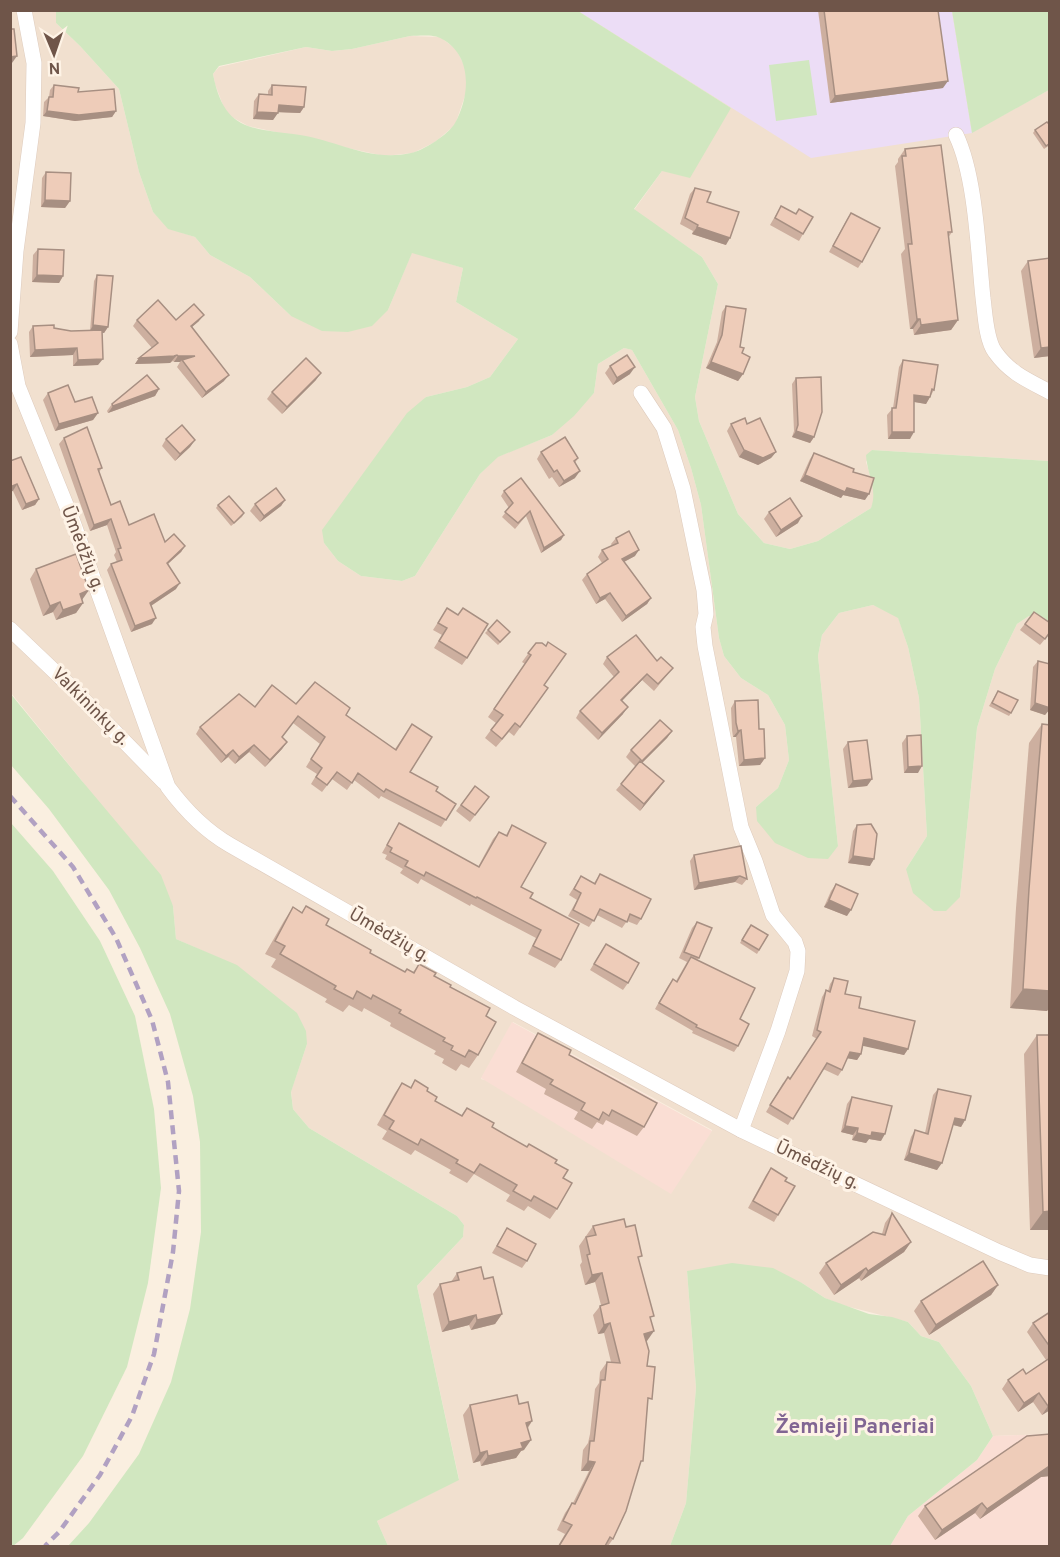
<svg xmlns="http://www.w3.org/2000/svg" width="1060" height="1557" font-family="Overpass,sans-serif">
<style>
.residential{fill:#f1e0cf;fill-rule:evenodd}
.commercial{fill:#faded4}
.education{fill:#ecddf6}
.green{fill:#d1e7c0;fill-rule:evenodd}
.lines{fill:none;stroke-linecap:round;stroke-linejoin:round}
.street-casing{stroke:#decbbd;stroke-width:16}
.street{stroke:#fff;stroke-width:15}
.rail{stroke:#b1a1c2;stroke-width:4.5;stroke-dasharray:9 6;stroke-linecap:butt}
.wall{fill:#cdaf9f}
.shaded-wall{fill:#a78f82}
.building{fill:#eeccb9;stroke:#a78f82;stroke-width:1.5}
.labels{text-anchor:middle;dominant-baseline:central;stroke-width:6;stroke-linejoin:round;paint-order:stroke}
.street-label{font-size:18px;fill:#6f5549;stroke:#fef3e6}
.quarter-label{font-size:21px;font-weight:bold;fill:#816593;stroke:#fef3e6}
</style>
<rect width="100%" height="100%" fill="#faefe0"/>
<!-- residential -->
<g class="residential">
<path d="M11,11h45v12l24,23 39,43 20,83 14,40 15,16 27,9 15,18 40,22 41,39 97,-6 24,-58 51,16 -7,34 62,37 -28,38 -23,10 -41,10 -102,146 14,18 23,15 41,5 13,-5 65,-102 17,-17 55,-22 42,-42 4,-29 26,-16 8,2 46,80 13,38 10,37 18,133 5,18 17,22 27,17 17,30 4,35 -11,28 -22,19 82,39 -20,-190 4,-21 17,-22 34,-8 25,12 10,30 11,51 8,138 -21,33 54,28 17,-169 18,-59 22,-45 12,-8 14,1 6,5v812l-56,2 -22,-50 -32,-44 -18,-6 -13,-14 -66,-17 -17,-7 -23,-15 -115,-12 9,117 -10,115 -16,43h-282l-11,-25 82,-42 -42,-193 46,-49 1,-12 -7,-9 -148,-88 -16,-19 -2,-18 16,-47 -70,-78 -61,-27 -3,-33 -91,-125 -71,-88zM513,1022l199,108v1l-231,-52z"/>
<path d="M578,11h374l20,121 77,-42v371l-177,-11 -6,12 8,26 1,11 -4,9 -53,33 -28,8 -26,-6 -26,-29 -39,-93 -4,-24 23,-113 -16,-27 -68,-47 28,-39 69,-63z"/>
<path d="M410,36l30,1 16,12 10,20 1,21 -12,35 -20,17 -22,11 -29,3 -136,-30 -18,-10 -6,-8 -9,-24 -2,-10 6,-7 87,-20 26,4 20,-2z"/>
</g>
<!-- commercial -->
<g class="commercial">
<path d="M512,1022l200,109 -41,63 -190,-116z"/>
<path d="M1049,1434v112h-159l18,-30 69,-56 16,-24z"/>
</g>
<!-- education -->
<path class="education" d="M578,11h374l20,122 -161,25z"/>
<!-- green -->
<g class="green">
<path d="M56,10l522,1 153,97 -41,70 -28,-7 -28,38 68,48 16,27 -23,113 4,24 39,93 26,29 26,6 28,-8 53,-33c7,-19 -4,-33 -5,-53l6,-5 177,11v161l-6,-5 -14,-1 -12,8 -22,45 -18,59 -17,169 -14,14h-12l-21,-18 -7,-24 21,-33 -8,-138 -11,-51 -10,-29 -25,-13 -34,8 -17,22 -4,21 20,190 -10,13 -20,-1 -33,-15 -18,-22 -1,-14 22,-19 11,-28 -4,-35 -17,-30 -27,-17 -17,-22 -5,-18 -18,-133 -10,-37 -13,-38 -46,-80 -8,-2 -26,16 -4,29 -20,23 -22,19 -54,22 -18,17 -65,102 -13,5 -41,-5 -23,-15 -14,-18 -2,-13 85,-117 19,-16 41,-10 23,-10 28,-38 -62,-37 7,-34 -51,-15 -24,57 -16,16 -24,6 -26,-1 -31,-15 -41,-39 -40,-22 -15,-18 -27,-8 -15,-17 -14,-40 -20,-83 -39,-43 -24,-23zM410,36c9,0 24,-2 32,3 31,17 28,57 13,84 -6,11 -32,28 -44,30 -42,9 -72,-12 -111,-18 -50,-7 -76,-4 -87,-61l6,-8 87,-19 26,4 20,-2z"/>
<path d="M952,11h97v79l-77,43z"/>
<path d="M809,60l8,55 -41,6 -7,-56z"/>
<path d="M10,693l72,88 79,94 12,31 3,33 61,26 60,48 9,18 1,13 -16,48 2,17 16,19 148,88 7,9 -1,12 -46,49 42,194 -82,41 11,25h-320l21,-23 50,-69 32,-72 19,-73 11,-77 -1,-90 -7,-46 -23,-82 -30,-66 -31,-58 -60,-81 -38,-44z"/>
<path d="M11,823l42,48 47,70 35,75 19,93 7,79 -13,95 -21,84 -44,89 -60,82 -10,8h-3z"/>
<path d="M732,1263l41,5 29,15 23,15 44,16 23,3 16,5 13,14 18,6 32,44 22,50 -16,24 -69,56 -18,30h-86l-1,-1 -25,1h-108l16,-43 10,-115 -9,-117z"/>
</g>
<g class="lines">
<!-- street casing -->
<g class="street-casing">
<g id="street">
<path d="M956,135c20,42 22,116 27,163 2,15 3,42 12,54 15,21 32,28 55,40"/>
<path d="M10,332l6,-81 17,-128 1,-60 -10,-53"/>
<path d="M10,344l8,42 55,136 95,265c17,23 36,43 62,58l285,163 226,122 258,122 31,13 20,3"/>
<path d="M641,393l23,35 19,61 21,101 2,24 -3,13 2,19 36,181 14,34 18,54 22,27 3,9 -1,20 -19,60 -37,99"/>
<path d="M10,629l64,61 90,92"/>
</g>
</g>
<!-- street -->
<use href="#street" class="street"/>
<!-- rail -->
<path class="rail" d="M10,796l63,71 43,71 36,82 16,62 11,109 -6,61 -19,102 -22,62 -32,59 -41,57 -14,14"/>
</g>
<!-- wall -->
<g class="wall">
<path d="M818,10h120l5,78 -113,15z"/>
<path d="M54,85l24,7 38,19 -4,6 -37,4 -32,-5 1,-14 5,-5 1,-7z"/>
<path d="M272,85l32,22 -4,6 -22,-1 -5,8 -20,-1 1,-18 5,-7 9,1v-4z"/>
<path d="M1050,125v20l-6,4 -11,-16 2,-3z"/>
<path d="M905,149l47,83 -4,6 10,82 -7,10 -37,5 -1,-6h-3l-9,-75 4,-5 -10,-83 3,-4v-3z"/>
<path d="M46,172l24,29 -5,7 -24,-1 1,-29z"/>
<path d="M695,188l12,14 19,43 -34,-11 1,-3 -13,-7 10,-30z"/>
<path d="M781,206l15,8 3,-5 4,25 -4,7 -29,-16z"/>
<path d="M851,213l11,49 -4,6 -29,-16 18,-33z"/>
<path d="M38,249l25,27 -4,7 -27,-1 1,-27z"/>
<path d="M1028,261l22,95 -16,2 -13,-87z"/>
<path d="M97,275l11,52 -4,6 -2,-1 -4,33 -25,1v-11l-43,2 -1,-25 4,-6 38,5h19l4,-50z"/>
<path d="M726,306l16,47 1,21 -5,7 -32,-13 11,-26 5,-30z"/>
<path d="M137,320l62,1 -7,6 32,54 -22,17 -25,-31 3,-5h-6l-1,-1 -3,2 -35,1 4,-6 13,-10 -19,-22z"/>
<path d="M903,360l31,30 -8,14 -12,-2 -4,37h-22l-1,-24 6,-7 6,-41z"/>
<path d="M610,366l20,8 -17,11 -8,-12z"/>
<path d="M796,378l18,59 -4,6 -18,-6 2,-6 -2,-47z"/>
<path d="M316,380l-34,34 -15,-15 5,-7z"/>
<path d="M159,389l-4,7 -47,17 -1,-2 5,-7z"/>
<path d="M48,393l27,9 23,11 -5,7 -38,11 -12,-31z"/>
<path d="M731,424h16l29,28 -5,6 -13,7 -19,-8 -12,-26z"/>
<path d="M64,438l38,30 -3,4 12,33 18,20 36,17 20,4 -4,6 -13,12 8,25 -25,17 1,18 -21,8 -24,-62 4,-6 6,-2 -3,-7 2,-3 -9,-27 -17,6 -31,-87z"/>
<path d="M166,439l29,1 -5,7 -15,14 -13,-15z"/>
<path d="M541,452l37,6 -3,5v15l-16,9 -7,-10 -3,2 -12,-20z"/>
<path d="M814,453l39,19 12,28 -22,-5 -2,3 -41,-17 10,-22z"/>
<path d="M21,457l18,42 -4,6 -13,5 -9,-19z"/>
<path d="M504,491l60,44 -3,5 -20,13 -15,-37 -11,13 -13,-12 7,-9 -8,-12z"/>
<path d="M285,500l-4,6 -21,16 -10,-11 5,-7z"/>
<path d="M218,505l26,8 -2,4 -11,9 -15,-18z"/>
<path d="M769,512l29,11 -22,14 -12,-18z"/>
<path d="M616,538l19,18 -11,6 27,36 -4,6 -25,18 -17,-23 -9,5 -14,-24 5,-6 15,-11 -4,-6 4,-7 10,-4 -1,-2z"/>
<path d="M36,569l46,31 1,3 -7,10 -20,7 -3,-8 -10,4 -13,-37z"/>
<path d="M447,608l20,50 -5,7 -28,-17 8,-13 -9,-5z"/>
<path d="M1034,612l16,21 -10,12 -20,-15z"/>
<path d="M488,630l22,2 -12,13 -13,-12z"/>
<path d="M536,643l8,42 4,3 -34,48 -5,-4 -13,15 -11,-9 11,-15 -8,-6 37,-53 -3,-2z"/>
<path d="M607,657l61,17 -14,17 -12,-11 -20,21 1,13 -25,26 -22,-22 4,-7 34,-34 -11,-13z"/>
<path d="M1038,661l12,47 -5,7 -15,-5 3,-43z"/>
<path d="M998,691l13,22 -2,3 -20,-10z"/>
<path d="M735,701l24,28 6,29 -5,7 -21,1 -3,-29h-3l-1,-7 -1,-22z"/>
<path d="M296,704l50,11 49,34 17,-25 -2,48 26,19 20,13 -15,23 -60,-31 -2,3 -25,-19 -7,10 -15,-11 -10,13 -11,-8 6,-10 -11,-7 14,-23 -27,-21 -11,14 5,5 -5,7 -17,18 -16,-15 -14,12 -7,-7 -7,6 -25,-29 4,-7 55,-20z"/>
<path d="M1042,724l8,1v282l-3,4 -37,-3 6,-100 13,-165z"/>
<path d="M672,731l-5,7 -25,25 22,18 -24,30 -24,-21 20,-23 -10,-10 5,-7z"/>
<path d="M907,736l11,37h-14l-2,-30z"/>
<path d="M848,742l24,37 -5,7 -19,2 -5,-39z"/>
<path d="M475,786l14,11 -19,25 -14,-11z"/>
<path d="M399,823l79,44 15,-28 6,-7 7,3 6,-10 9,62 9,11 31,62 -6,8 -27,-14 8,-16 -65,-34 -1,2 -49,-27 -3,5 -18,-11 3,-4 -18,-10 2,-4 -5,-2z"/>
<path d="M857,825l13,41 -22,-3 5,-32z"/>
<path d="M694,855l53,24 -5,6 -7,-3 -41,8 -4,-29z"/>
<path d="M600,874l41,45 -4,6 -10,-4 -5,7 -25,-13 -8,12 -21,-11 9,-16 -8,-5 12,-19 13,7z"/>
<path d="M836,884l11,32 -23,-9 7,-16z"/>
<path d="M306,906l20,19 44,28 35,19h8l6,-8 15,12 16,11 36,29 -8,39 -9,13 -8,-4 -5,7 -14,-8 2,-4 -10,-5 2,-3 -46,-25 1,-3 -27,-15 -2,4 -13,-7 -6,7 -18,-10 2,-3 -56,-32 5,-8 -11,-5 19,-33 9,-14 9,5z"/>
<path d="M697,922l2,36 -2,2 43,59 -2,27 -4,6 -42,-19 1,-2 -38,-22 13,-23 5,-7 3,2 11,-19 -8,-4 13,-30z"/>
<path d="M748,928l20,7 -11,19 -17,-11z"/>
<path d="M606,944l22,39 -5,7 -33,-20z"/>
<path d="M834,978l11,16 14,14 49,41 -4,6 -41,-10 -2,9 -4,6 -10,-2 -5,12 -4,6 -15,-7 -35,56 -22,-13 17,-29 7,-4 27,-40 -5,-3 10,-39 4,-7 2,1 2,-7z"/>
<path d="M538,1033l31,22 75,72 -7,9 -31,-16 -3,5 -6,-3 -5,7 -18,-10 4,-7 -34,-18 2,-5 -30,-17 16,-30z"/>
<path d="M1037,1035h13v195h-20l-6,-176z"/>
<path d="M415,1080l12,11 8,10 26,15 6,-8 25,19 63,36 8,15 -6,31 -7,10 -22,-13 -4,5 -18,-10 4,-6 -36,-21 -7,9 -18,-10 2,-3 -36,-20 -4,5 -29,-16 5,-8 -10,-6 18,-32 7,-10 8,5z"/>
<path d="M938,1089l27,31 -4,7 -8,-2 -16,45 -33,-10 7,-23 4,-7 10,3 8,-38z"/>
<path d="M852,1097l29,44 -12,-2 -3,4 -14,-3 1,-5 -12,-3 6,-28z"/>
<path d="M771,1168l14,13 -7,34 -4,7 -26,-14 18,-33z"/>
<path d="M892,1213l19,29 -7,10 -43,29 -2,-3 -25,17 -15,-22 7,-10 56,-29 3,-11z"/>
<path d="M593,1226l33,1 13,34 12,59 -5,21 2,64 -8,60 -27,74 -5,7h-50l7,-12 -8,-4 8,-17 7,-10h1l16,-32h-8l2,-21 5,-7 2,-9 5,-45 4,-6 1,-11 7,-10h4l-7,-29 -6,1 -5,-19 8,-10 -6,-23 -10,3 -5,-20 2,-3 -3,-16z"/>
<path d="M507,1228l20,33 -5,7 -30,-15z"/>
<path d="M457,1273l27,6 18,35 -7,10 -24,6 -2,-5 -27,7 -9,-38 7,-10 11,-2z"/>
<path d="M998,1285l-7,10 -62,40 -15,-24 7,-10z"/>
<path d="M1050,1312v98l-8,5 -9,-13 -15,10 -16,-23 6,-9 18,-6 20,-14 -19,-28 6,-9z"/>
<path d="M519,1404l13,17 -4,7 -4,22 -3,1 -5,7 -35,8 -1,-5 -7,2 -10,-48 7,-10z"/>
<path d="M1050,1434v42l-9,1 -61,42 -5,-6 -40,27 -17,-24 7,-10z"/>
</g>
<!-- shaded-wall -->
<g class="shaded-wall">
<path d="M17,56l-5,7h-2v-6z"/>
<path d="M948,81l-5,7 -113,15 5,-7z"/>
<path d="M279,105l25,2 -4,6 -26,-1z"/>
<path d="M47,111h69l-4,6 -37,4 -32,-5z"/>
<path d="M257,112l21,1 -5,7 -20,-1z"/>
<path d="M45,200l25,1 -5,7 -24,-1z"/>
<path d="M697,227l33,11 -4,7 -34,-11z"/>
<path d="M37,275l26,1 -4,7 -27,-1z"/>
<path d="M204,315l-5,6 -13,11 5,-6z"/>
<path d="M917,319h3l-7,10h-3z"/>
<path d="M958,320l-7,10 -37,5 7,-10z"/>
<path d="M93,325l15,2 -4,6 -14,-2z"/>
<path d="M1050,347v9l-16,2 7,-10z"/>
<path d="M77,348l-4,7 -43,2 5,-7z"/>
<path d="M177,355l-7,8 -35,1 4,-6z"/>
<path d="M178,356h17l-13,4 -2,2h-6z"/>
<path d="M103,359l-5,6 -25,1 5,-6z"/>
<path d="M711,362l32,12 -5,7 -32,-13z"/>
<path d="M635,367l-5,7 -17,11 4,-7z"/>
<path d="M321,373l-5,7 -34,34 5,-7z"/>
<path d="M229,375l-5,6 -22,17 4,-6z"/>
<path d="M159,389l-4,7 -47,17 5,-7z"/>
<path d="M914,395l16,2 -4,7 -17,-3z"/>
<path d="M98,413l-5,7 -38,11 4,-7z"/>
<path d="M796,431l18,6 -4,6 -18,-6z"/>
<path d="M892,432h22l-4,7h-22z"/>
<path d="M195,440l-5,7 -15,14 5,-7z"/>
<path d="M744,450l32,2 -5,6 -13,7 -19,-8z"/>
<path d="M580,471l-5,7 -16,9 5,-6z"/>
<path d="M805,475l42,13 22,6 -4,6 -22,-5 -2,3 -41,-17z"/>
<path d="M17,484l-4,7 -3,1v-5z"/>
<path d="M39,499l-4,6 -13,5 4,-6z"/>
<path d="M285,500l-4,6 -21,16 4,-6z"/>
<path d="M802,516l-4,7 -22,14 5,-7z"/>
<path d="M111,519l-4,6 -17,6 4,-6z"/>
<path d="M564,535l-3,5 -20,13 3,-5z"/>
<path d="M185,546l-4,6 -19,17 5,-6z"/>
<path d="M639,550l-4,6 -17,9 4,-6z"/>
<path d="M180,583l-4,6 -30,20 4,-6z"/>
<path d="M89,590l-7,10 -2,-6z"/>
<path d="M610,593l-5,6 -9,5 4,-6z"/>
<path d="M651,598l-4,6 -25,18 4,-6z"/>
<path d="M60,602l-7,10 -10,4 7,-10z"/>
<path d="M83,603l-7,10 -20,7 7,-10z"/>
<path d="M156,618l-4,6 -21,8 4,-6z"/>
<path d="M647,674l-5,6 -26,27 5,-7z"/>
<path d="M1035,703l15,5v1l-5,6 -15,-5z"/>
<path d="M628,707l-5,7 -25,26 4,-7z"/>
<path d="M741,730l-5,7h-3l5,-6z"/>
<path d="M672,731l-5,7 -30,30 5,-7z"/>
<path d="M287,742l-5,7 -17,18 5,-7z"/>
<path d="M254,745l-5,7 -14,12 4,-7z"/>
<path d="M233,750l-5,7 -7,6 5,-7z"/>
<path d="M765,758l-5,7 -21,1 5,-6z"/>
<path d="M922,766l-4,7h-14l4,-6z"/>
<path d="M872,779l-5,7 -19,2 5,-7z"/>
<path d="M664,781l-5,7 -19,23 4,-7z"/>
<path d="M853,856l21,3 -4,7 -22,-3z"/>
<path d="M740,876l-5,6 -41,8 5,-7z"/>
<path d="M829,900l22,10 -4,6 -23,-9z"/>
<path d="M1023,989l27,2v16l-3,4 -37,-3z"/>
<path d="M864,1038l44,11 -4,6 -45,-10z"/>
<path d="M850,1052l11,2 -4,6 -11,-2z"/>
<path d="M955,1118l10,2 -4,7 -11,-3z"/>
<path d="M845,1126l13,2 -5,7 -12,-3z"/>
<path d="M872,1132l13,2 -4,7 -12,-2 -3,4 -14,-3 5,-7z"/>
<path d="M909,1153l33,10 -5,7 -33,-10z"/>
<path d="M1050,1211v19h-20l13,-18z"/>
<path d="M911,1242l-7,10 -43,29 7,-10z"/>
<path d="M866,1268l-7,10 -25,17 7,-10z"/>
<path d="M602,1273l-7,9 -10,3 7,-10z"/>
<path d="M998,1285l-7,10 -62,40 7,-10z"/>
<path d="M502,1314l-7,10 -24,6 6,-10z"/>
<path d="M476,1315l-7,10 -27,7 7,-10z"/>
<path d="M610,1323l-6,10 -6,1 6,-9z"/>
<path d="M654,1331l-7,10 -10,2 7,-9z"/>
<path d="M1039,1393l-6,9 -15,10 6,-9z"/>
<path d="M1050,1405v5l-8,5 6,-9z"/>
<path d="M532,1421l-7,10 1,-8z"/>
<path d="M531,1440l-7,10 -3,1 -5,7 -35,8 7,-10 33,-13z"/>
<path d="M487,1451l-7,10 -7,2 7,-10z"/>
<path d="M588,1461l7,1 -6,9h-8z"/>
<path d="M1048,1467h2v9l-9,1 -61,42 7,-10z"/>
<path d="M982,1503l-7,10 -40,27 7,-10z"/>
</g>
<!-- building -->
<g class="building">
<path d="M824,10h114l10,71 -113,15z"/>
<path d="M10,29h4l3,27 -7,1z"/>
<path d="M54,85l25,3 -1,4 36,-3 2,22 -37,4 -32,-4 2,-14h4z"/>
<path d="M272,85l34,2 -2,20 -25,-2 -1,8 -21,-1 2,-18 13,1z"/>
<path d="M1047,122l3,3v18l-4,3 -11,-16z"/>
<path d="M941,145l11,87h-4l10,88 -37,5 -1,-6h-3l-9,-75h4l-10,-88h4l-1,-7z"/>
<path d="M46,172l25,1 -1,28 -25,-1z"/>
<path d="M695,188l16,4 -4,10 32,10 -9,26 -33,-11 1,-2 -13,-7z"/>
<path d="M781,206l15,8 3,-5 14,8 -10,17 -28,-16z"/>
<path d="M851,213l29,15 -18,34 -29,-16z"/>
<path d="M38,249l26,1 -1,26 -26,-1z"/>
<path d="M1050,258v89l-9,1 -13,-87z"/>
<path d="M97,275l16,1 -5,51 -15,-2z"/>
<path d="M158,300l18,20 18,-16 10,11 -13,11 38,49 -23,17 -24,-32 13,-4h-17l-1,-1 -3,1 -35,2 19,-15 -21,-23z"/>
<path d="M726,306l20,3 -6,38 4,1 -2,5 8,4 -7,17 -32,-12 11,-27z"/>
<path d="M54,325v3l17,3 31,-1 1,29 -25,1 -1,-12 -42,2 -2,-24z"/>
<path d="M627,355l8,12 -18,11 -7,-12z"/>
<path d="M306,358l15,15 -34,34 -15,-15z"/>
<path d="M903,360l35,5 -4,25 -2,-1 -2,8 -16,-2v37h-22v-24h4z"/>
<path d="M147,375l12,14 -46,17 -1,-2z"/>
<path d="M821,377l1,35 -8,25 -18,-6 2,-6 -2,-47z"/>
<path d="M68,385l7,17 17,-5 6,16 -39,11 -11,-31z"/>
<path d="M745,418l2,6 13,-6 16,34 -13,6 -19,-8 -13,-26z"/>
<path d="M182,425l13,15 -15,14 -14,-15z"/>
<path d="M87,427l15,41 -4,1 13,36 9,-4 9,24 25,-11 11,28 9,-8 11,12 -18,17 13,20 -30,20 6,15 -21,8 -24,-62 11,-4 -4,-11 3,-1 -10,-29 -17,6 -30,-87z"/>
<path d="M565,437l13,21 -4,3 6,10 -16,10 -7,-11 -3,2 -13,-20z"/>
<path d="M814,453l40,16 -1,3 21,6 -5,16 -22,-6 -2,4 -40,-17z"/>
<path d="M21,457l18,42 -13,5 -9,-20 -7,3v-26z"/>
<path d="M521,478l43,57 -20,13 -14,-37 -12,12 -13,-11 8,-9 -9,-12z"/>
<path d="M276,488l9,12 -21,16 -9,-12z"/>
<path d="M229,496l15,17 -10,10 -16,-18z"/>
<path d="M790,498l12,18 -21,14 -12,-18z"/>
<path d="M629,531l10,19 -17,9 29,39 -25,18 -16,-23 -10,5 -13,-24 21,-15 -6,-9 16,-7 -2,-5z"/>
<path d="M76,554l13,36 -9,4 3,9 -20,7 -3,-8 -10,4 -14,-37z"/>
<path d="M447,608l11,7 5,-7 25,16 -21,34 -28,-17 8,-13 -9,-5z"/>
<path d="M1034,612l16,11v9l-5,7 -20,-15z"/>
<path d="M497,620l13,12 -10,10 -12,-12z"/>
<path d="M636,635l21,26 4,-4 12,11 -15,16 -11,-10 -26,26 7,7 -26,26 -22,-22 39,-39 -12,-15z"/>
<path d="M548,642l18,12 -22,31 4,3 -28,39 -5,-4 -13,16 -11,-9 12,-15 -9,-6 37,-54 -3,-2 8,-10h6l4,3z"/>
<path d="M1038,661l12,3v44l-15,-5z"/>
<path d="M315,682l35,26 -4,7 50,35 16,-26 20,13 -22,35 28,15 -2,4 20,13 -10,16 -60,-31 -2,3 -26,-19 -6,10 -15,-11 -10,13 -11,-8 6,-9 -11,-9 14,-22 -27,-21 -16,21 5,5 -17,18 -16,-15 -15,12 -6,-7 -7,6 -26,-29 39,-33 16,13 17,-22 24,19z"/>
<path d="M998,691l20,9 -7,13 -19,-10z"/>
<path d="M758,700l1,29h5l1,29 -21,2 -3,-30 -3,1 -2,-8 -1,-22z"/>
<path d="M660,720l12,11 -30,30 -11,-11z"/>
<path d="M1042,724l8,1v266l-27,-2 6,-100z"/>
<path d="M921,735l1,31 -14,1 -1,-31z"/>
<path d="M867,740l5,39 -19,2 -5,-39z"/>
<path d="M640,761l24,20 -20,23 -23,-20z"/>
<path d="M475,786l14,11 -14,18 -14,-10z"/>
<path d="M399,823l80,44 20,-35 8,4 5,-11 34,18 -25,44 12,6 -3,5 49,26 -18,36 -28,-14 8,-16 -64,-33 -1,1 -50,-26 -2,4 -19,-10 3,-5 -18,-9 2,-4 -5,-3z"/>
<path d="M871,824l6,10 -3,25 -21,-3 4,-31z"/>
<path d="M741,846l6,33 -7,-3 -41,7 -5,-28z"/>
<path d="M600,874l51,25 -10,20 -11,-5 -3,8 -27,-13 -6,12 -21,-11 8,-17 -7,-4 7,-13 14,8z"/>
<path d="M836,884l22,10 -7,16 -22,-10z"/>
<path d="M306,906l23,13 -3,6 45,25 -1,3 35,19 2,-3 7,4 5,-9 17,9 -2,3 17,9 -1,2 40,21 -4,8 10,6 -18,33 -9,-5 -4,7 -14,-7 2,-4 -10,-5 2,-3 -46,-25 2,-3 -28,-15 -2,4 -14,-8 -4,8 -19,-10 2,-3 -56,-32 5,-8 -10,-5 18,-34 9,6z"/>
<path d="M697,922l15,6 -13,30 -15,-6z"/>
<path d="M751,925l17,10 -9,15 -17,-10z"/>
<path d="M606,944l33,19 -11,20 -34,-19z"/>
<path d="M691,957l64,31 -15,31 9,5 -11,22 -42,-19 1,-2 -38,-22 14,-24 4,3z"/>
<path d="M834,978l14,3 -3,13 16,3 -2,11 56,13 -7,28 -44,-11 -3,16 -11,-2 -8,18 -15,-7 -34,56 -23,-14 18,-28 2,2 31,-47 -4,-2 9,-40 4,2z"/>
<path d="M538,1033l33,17 -2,5 88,48 -13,24 -32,-17 -3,6 -6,-4 -4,8 -18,-10 4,-7 -35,-19 3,-4 -31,-17z"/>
<path d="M1037,1035h13v176l-7,1z"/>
<path d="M415,1080l13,8 -1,3 10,6 -2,4 27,15 5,-8 27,15 -2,4 35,20 2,-3 28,16 -2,3 13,7 -5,8 9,5 -15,26 -23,-13 -3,5 -18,-10 4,-6 -37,-21 -6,9 -18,-10 2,-3 -37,-21 -3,6 -29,-16 5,-8 -10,-6 18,-32 9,5z"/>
<path d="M938,1089l33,7 -6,24 -10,-2 -13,45 -33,-10 6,-23 13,4z"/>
<path d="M852,1097l40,9 -7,28 -13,-2 -1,4 -14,-3 1,-5 -13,-2z"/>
<path d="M771,1168l16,10 -2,3 10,5 -17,29 -25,-14z"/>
<path d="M892,1213l19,29 -43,29 -2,-3 -25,17 -15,-22 47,-31 12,3z"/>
<path d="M624,1219l2,8 9,-2 7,31 -4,1 16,59 -4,1 4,14 -10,3 5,17 -2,15 8,1 -3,32 -4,-1 -5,63h-2l-15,50 -13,28 -3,-2 -5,9h-46l13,-21 -9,-4 9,-18 3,1 20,-42 -7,-1 2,-20h4l7,-61h4l2,-18 13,1 -10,-40 -6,2 -4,-19 9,-3 -7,-30 -10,2 -5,-20 3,-1 -4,-17 10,-2 -3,-9z"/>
<path d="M507,1228l29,16 -9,17 -30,-15z"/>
<path d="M983,1261l15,24 -62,40 -15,-24z"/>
<path d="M481,1267l3,12 9,-2 9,37 -25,6 -1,-5 -27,7 -9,-38 19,-4 -2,-7z"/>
<path d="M1050,1312v35l-17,-24z"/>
<path d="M1050,1358v47l-2,1 -9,-13 -15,10 -16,-23 15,-11 3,5z"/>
<path d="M517,1395l2,9 9,-2 4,19 -6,2 5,17 -10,3 2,5 -35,8 -1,-5 -7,2 -10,-48z"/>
<path d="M1050,1434v33h-2l-61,42 -5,-6 -40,27 -17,-24 102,-70z"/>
</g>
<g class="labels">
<!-- street labels -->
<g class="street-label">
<text transform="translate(82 549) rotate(69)">Ūmėdžių g.</text>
<text transform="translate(90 707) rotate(45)">Valkininkų g.</text>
<text transform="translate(389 936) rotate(30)">Ūmėdžių g.</text>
<text transform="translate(817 1166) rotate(25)">Ūmėdžių g.</text>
</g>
<!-- quarter labels -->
<g class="quarter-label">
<text x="855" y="1427">Žemieji Paneriai</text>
</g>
</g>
<!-- border -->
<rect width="1060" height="1557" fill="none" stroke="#6f5549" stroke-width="24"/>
<!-- north arrow -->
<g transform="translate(54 54) rotate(178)" stroke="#fef3e6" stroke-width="4.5" paint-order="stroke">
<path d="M0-4.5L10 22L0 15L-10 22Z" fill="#6f5549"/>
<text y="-9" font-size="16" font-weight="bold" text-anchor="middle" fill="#6f5549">N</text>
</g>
</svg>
